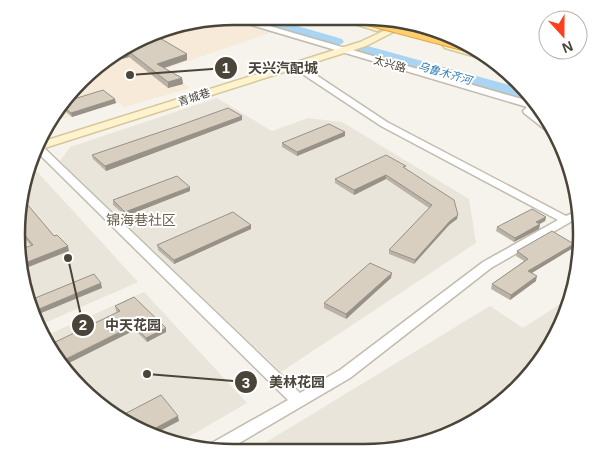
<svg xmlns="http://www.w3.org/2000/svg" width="598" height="469" font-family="Helvetica,'Noto Sans SC',sans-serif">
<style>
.residential{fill:#eae5da}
.commercial{fill:#f7ead8}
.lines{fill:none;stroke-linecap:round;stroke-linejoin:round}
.river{fill:#a9d4f2;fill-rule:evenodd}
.street-casing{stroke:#c2bbae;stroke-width:3}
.secondary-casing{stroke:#d6c79b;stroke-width:3}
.street{fill:#fff;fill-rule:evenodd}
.secondary{fill:#fff3cd;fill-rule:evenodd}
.highway-bridge-casing{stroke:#e0a43c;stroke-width:14;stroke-linecap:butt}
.highway-bridge{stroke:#ffcf6e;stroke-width:12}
.wall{fill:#bab2a6}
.shaded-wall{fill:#979187}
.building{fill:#d8cfc1;stroke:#979187}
.labels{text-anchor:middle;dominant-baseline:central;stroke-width:4;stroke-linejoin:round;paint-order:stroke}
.far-street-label{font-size:11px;fill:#4b4439;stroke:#fff}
.far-water-label{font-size:11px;font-style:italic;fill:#2e7ab2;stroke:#fff}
.neighbourhood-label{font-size:14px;fill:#6e6250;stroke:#fff}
.rim{fill:none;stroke:#4b4439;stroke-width:2.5}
.leader{fill:none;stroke:#4b4439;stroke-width:2}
.callout-dot{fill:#4b4439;stroke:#fff;stroke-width:2}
.mark-label{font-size:15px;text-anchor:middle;font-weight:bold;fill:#fff}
.callout-label{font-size:14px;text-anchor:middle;font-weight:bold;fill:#4b4439;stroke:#fff;stroke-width:4;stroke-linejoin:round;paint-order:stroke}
</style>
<rect width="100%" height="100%" fill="#f6f3ec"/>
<!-- residential -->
<g class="residential">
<path d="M217,98l55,33 36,-13 34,4 127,77 7,44 -195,129 -221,-211 10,-14z"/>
<path d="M31,165l107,117 -100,44 -14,-35 -8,-56 8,-57z"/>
<path d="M144,292l103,111 -69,40 -65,-27 -67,-72 -3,-7z"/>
<path d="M569,298l-32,69 -64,56 -95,29 -125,-2 237,-144 33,22z"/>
</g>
<!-- commercial -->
<path class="commercial" d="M233,22l37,11 -105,36 25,19 -65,19 -6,-4 -72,20 33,-43 45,-34 53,-22z"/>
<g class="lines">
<!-- river -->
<g class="river">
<path d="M277,20l65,19 2,3 -8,5 -78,-23 -3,-3z"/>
<path d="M364,45l156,43 11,13 -11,-1 -162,-47 -2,-3 2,-3z"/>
</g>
<!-- street casing -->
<g class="street-casing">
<g id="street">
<path d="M252,21l280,81 6,7h-4l-2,2 21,16 3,9 -4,-1 -28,-22 -1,-2 4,-4 -286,-85z"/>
<path d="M292,63h6l89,59 179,94 14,-6 -1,7 -88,51 -141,110 -121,71h-21l2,-5 78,-44 -253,-250 3,-6 3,1 259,248 40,-23 143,-108 75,-42 -177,-94 -89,-59z"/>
</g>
</g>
<!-- secondary casing -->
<g class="secondary-casing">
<g id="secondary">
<path d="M336,18h13l33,10 -5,3z"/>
<path d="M403,22l8,1 -45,23 -331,105 3,-8 322,-101z"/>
<path d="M448,43l29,8 14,8 -4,1 -42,-12 -2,-2z"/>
</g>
</g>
<!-- street -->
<use href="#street" class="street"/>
<!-- secondary -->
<use href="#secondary" class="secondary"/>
<!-- highway-bridge casing -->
<g class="highway-bridge-casing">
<path id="highway-bridge" d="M360,17l106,28"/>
</g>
<!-- highway-bridge -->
<use href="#highway-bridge" class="highway-bridge"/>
</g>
<!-- wall -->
<g class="wall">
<path d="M125,46l62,14 -23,8 18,10 1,6 -15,4 -39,-31 -29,8z"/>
<path d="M64,102l52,1 -44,14 -12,-10z"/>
<path d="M242,120l-136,51 -13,-12 -1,-4z"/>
<path d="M345,132v4l-48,20 -15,-9v-4z"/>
<path d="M405,169l52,50 -8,6 -35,39 -25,-10v-4l40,-42 -43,-29 -32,16 -19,-12v-4z"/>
<path d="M190,191l-64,25 -13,-11v-5z"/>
<path d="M21,197l33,39 15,15 -38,-5 -14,-18z"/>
<path d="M546,217l-1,4 -5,3 -1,5 -25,13 -18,-11 1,-4z"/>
<path d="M251,225v4l-77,35 -16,-14 -1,-5z"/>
<path d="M574,244l-1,4 -42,25 5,8 -26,19 -19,-11 1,-5 32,-23 -8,-5 1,-5z"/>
<path d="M391,278l-45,41 -22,-11v-5z"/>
<path d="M115,306l51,26 -19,10 -31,-31z"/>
</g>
<!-- shaded-wall -->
<g class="shaded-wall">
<path d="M128,51l1,6 -29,8 12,-10z"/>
<path d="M187,54v6l-29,10 -1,-6z"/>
<path d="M182,78l1,6 -15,4v-6z"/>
<path d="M115,99l1,4 -44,14 -1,-4z"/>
<path d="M242,116v4l-136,51 -1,-5z"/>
<path d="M345,132v4l-48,20v-4z"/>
<path d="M386,175v4l-32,16v-5z"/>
<path d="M190,187v4l-64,25 -1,-4z"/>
<path d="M458,215l-1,4 -8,6 -35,39 1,-4 35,-39z"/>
<path d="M546,217l-1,4 -10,5 1,-4z"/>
<path d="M540,224l-1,5 -25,13 1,-4z"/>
<path d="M251,225v4l-77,35v-4z"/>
<path d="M574,244l-1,4 -46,28 1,-5z"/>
<path d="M68,246l1,5 -48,19 -1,-5z"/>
<path d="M392,273l-1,5 -45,41v-5z"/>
<path d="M537,276l-1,5 -26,19 1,-5z"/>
<path d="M101,283l1,5 -68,28 -2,-4z"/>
<path d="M134,325l1,5 -70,35 -3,-4z"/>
<path d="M166,328v4l-19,10 -1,-4z"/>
<path d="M178,416l1,5 -23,12 -6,-2z"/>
</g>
<!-- building -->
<g class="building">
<path d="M153,34l34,20 -30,10 25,14 -14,4 -40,-31 -16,4 13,-9z"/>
<path d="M103,90l12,9 -44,14 -10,-8 3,-3z"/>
<path d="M228,108l14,8 -137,50 -13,-11 86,-29z"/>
<path d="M329,124l16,8 -48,20 -15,-9z"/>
<path d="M386,155l20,11 -3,1 51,33 4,15 -8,6 -35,39 -26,-10 43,-45 -46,-30 -32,15 -19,-11z"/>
<path d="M177,176l13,11 -65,25 -12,-12z"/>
<path d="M21,197l33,39 3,-1 11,11 -48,19 -2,-15 15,-5 -16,-19z"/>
<path d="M532,209l14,8 -10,5 4,2 -25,14 -18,-11z"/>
<path d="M233,212l18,13 -77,35 -17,-15z"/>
<path d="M552,231l22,13 -46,27 9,5 -26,19 -19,-11 36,-25 -11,-8z"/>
<path d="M370,263l22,10 -46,41 -22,-11z"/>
<path d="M94,274l7,9 -69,29 -4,-11z"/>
<path d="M134,297l32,31 -20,10 -12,-13 -72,36 -15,-15 73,-35 -5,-5z"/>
<path d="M161,395l17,21 -28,15 -33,-13z"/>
</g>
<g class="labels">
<!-- far-street labels -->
<g class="far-street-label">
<text transform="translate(390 64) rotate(16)">太兴路</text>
<text transform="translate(194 97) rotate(-18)">青城巷</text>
</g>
<!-- far-water labels -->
<g class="far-water-label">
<text transform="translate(445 73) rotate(16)">乌鲁木齐河</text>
</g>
<!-- neighbourhood labels -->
<g class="neighbourhood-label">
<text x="141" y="220">锦海巷社区</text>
</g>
</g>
<!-- crop -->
<path d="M0 0H598V469H0ZM234 25H364A209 209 0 0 1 573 234V235A209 209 0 0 1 364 444H234A209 209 0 0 1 25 235V234A209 209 0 0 1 234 25Z" fill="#fff" fill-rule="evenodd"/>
<path class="rim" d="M234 25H364A209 209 0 0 1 573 234V235A209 209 0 0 1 364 444H234A209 209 0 0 1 25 235V234A209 209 0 0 1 234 25Z"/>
<!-- callouts -->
<path class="leader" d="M130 75L226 68M68 258L83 325M147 374L246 382"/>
<g class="callout-dot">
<circle cx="130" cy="75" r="5"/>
<circle cx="68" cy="258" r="5"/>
<circle cx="147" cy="374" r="5"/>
<circle cx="226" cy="68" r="12"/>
<circle cx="83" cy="325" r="12"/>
<circle cx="246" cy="382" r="12"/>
</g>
<g class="mark-label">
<text x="226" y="73">1</text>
<text x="83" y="330">2</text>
<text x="246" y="388">3</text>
</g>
<g class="callout-label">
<text x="283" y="73">天兴汽配城</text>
<text x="133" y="330">中天花园</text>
<text x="297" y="387">美林花园</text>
</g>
<!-- north arrow -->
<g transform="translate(563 35) rotate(159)"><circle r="24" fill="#ffffff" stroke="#b7b4b0"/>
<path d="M0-4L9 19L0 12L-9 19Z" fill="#fc3f1d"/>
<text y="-8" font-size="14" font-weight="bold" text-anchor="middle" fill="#4b4439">N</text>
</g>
</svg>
